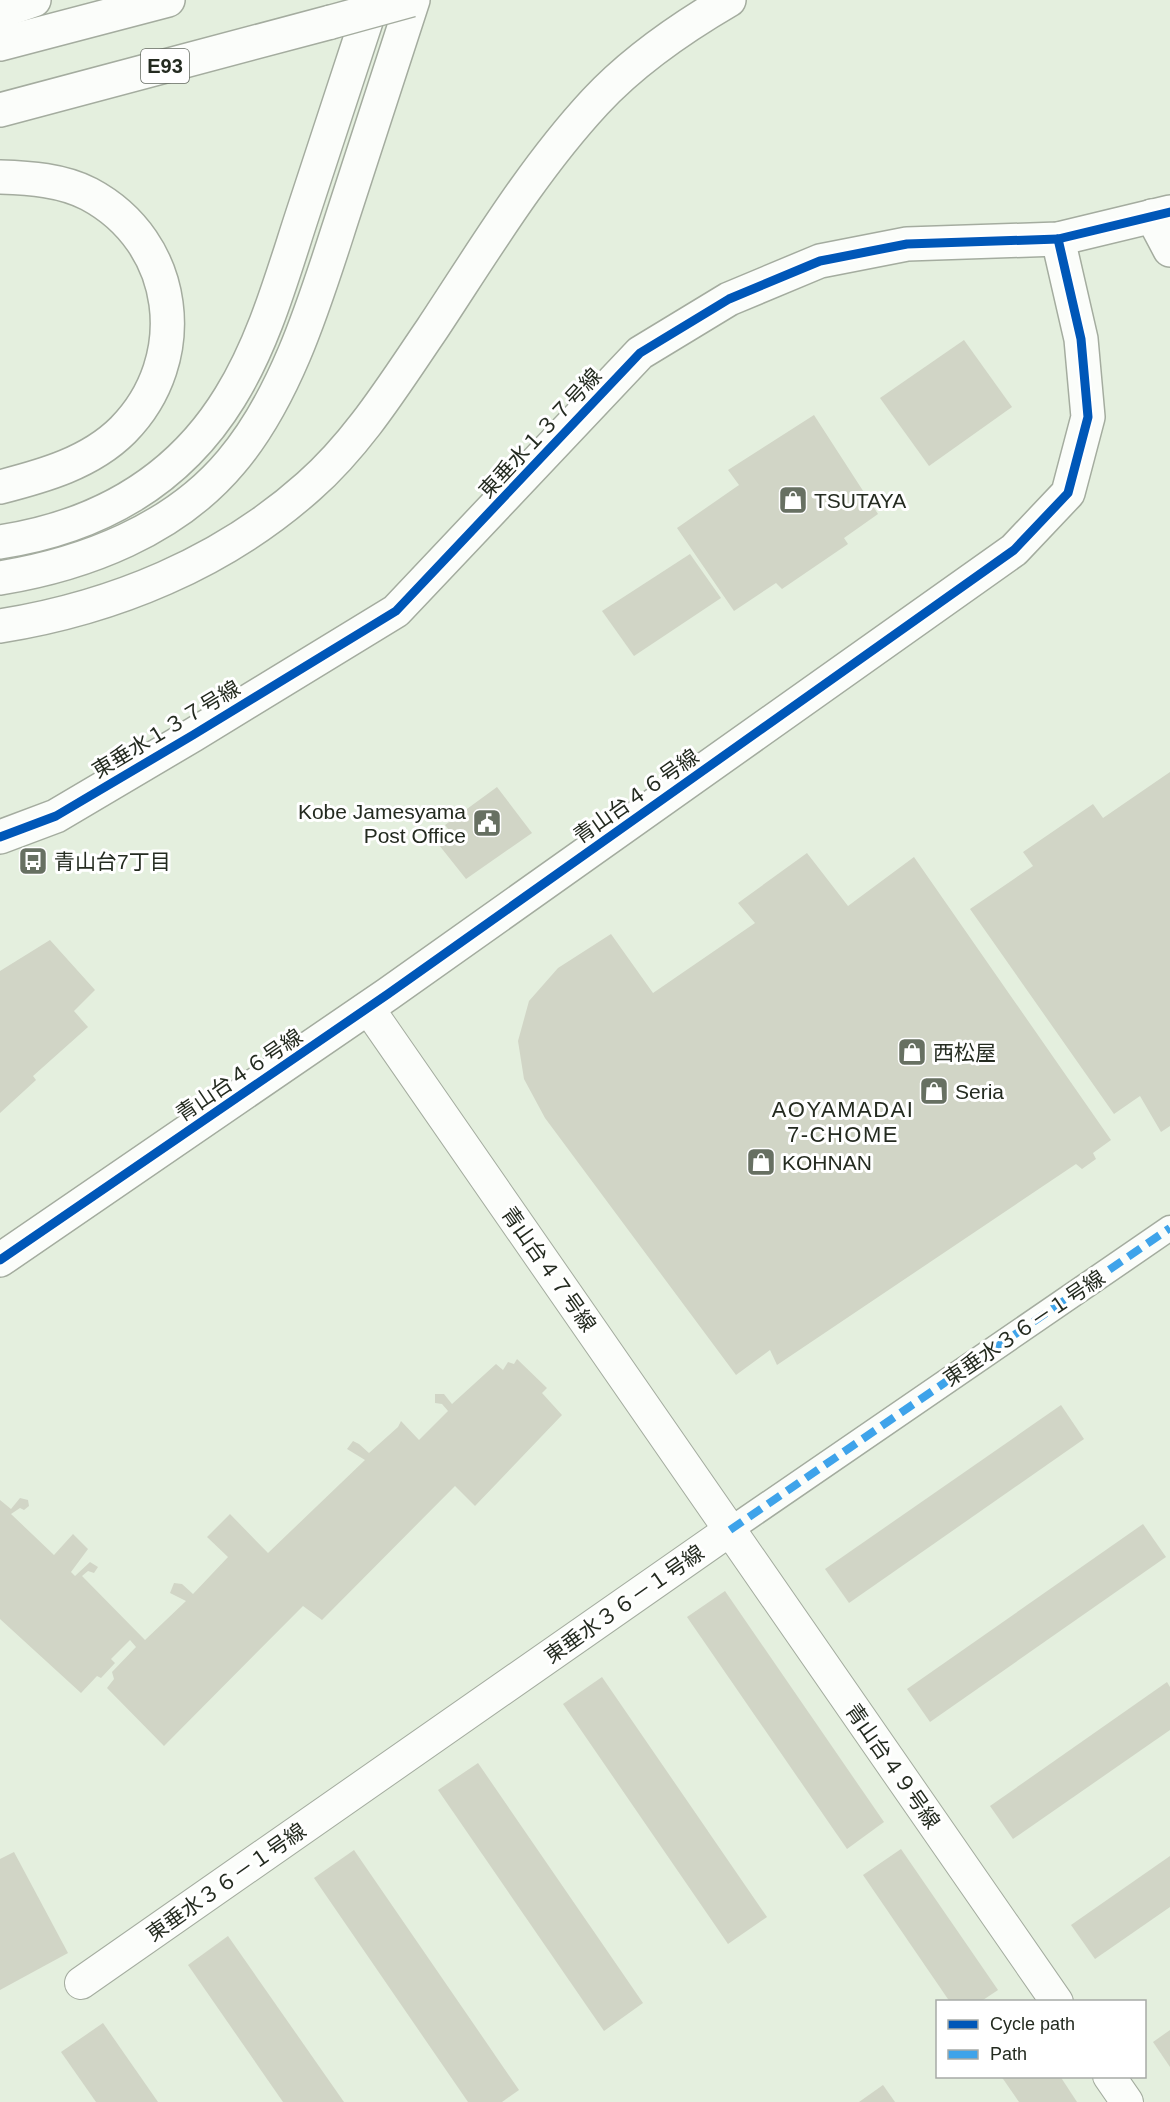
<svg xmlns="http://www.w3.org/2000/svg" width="1170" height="2102" font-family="Arial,'Noto Sans JP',sans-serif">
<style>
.building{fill:#d1d5c6}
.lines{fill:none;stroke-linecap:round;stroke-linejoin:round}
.pedestrian-casing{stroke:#a4ac9f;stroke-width:27}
.minor-casing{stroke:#a4ac9f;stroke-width:34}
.tertiary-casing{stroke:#a4ac9f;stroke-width:36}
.motorway-casing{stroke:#a4ac9f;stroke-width:36}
.pedestrian{stroke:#fbfdfa;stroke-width:24}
.minor{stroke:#fbfdfa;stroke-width:32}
.tertiary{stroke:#fbfdfa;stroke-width:33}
.motorway{stroke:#fbfdfa;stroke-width:33}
.motorway-bridge-casing{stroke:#a4ac9f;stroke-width:36;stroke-linecap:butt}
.motorway-bridge{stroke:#fbfdfa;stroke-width:33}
.quiet{stroke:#3ea3ea;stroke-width:8;stroke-dasharray:15 8;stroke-linecap:butt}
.cycleway-casing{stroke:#fff;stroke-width:13}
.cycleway{stroke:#0057b8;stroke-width:9}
.labels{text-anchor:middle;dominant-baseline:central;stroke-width:6;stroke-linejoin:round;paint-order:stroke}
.shield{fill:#fff;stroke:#666b63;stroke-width:1.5}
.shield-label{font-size:20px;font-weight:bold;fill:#242b20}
.street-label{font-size:21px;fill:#242b20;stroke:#fff}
.poi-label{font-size:21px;fill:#242b20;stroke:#fff;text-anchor:start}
.neighbourhood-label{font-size:22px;letter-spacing:1.5px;fill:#242b20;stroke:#fff}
</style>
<rect width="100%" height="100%" fill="#e4efde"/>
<!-- building -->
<g class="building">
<path d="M964,340l48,67 -83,59 -49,-68z"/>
<path d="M814,415l64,99 -34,24 4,6 -66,45 -6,-6 -42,28 -57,-83 62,-43 -11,-15z"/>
<path d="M690,554l31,44 -87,58 -32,-45z"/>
<path d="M1170,772v354l-9,6 -21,-36 -26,18 -144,-205 63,-43 -10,-14 70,-48 10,14z"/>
<path d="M497,787l35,46 -66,46 -27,-34 14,-10 -8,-10z"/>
<path d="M807,853l41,53 66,-49 197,283 -18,13 3,6 -14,10 -6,-5 -299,201 -7,-15 -34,25 -191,-257 -21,-39 -6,-38 11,-40 29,-33 53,-34 42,59 102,-70 -17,-20z"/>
<path d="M50,940l45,50 -21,21 14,16 -55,49 3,4 -36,33v-142z"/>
<path d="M517,1359l30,29 -5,5 20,22 -87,91 -20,-20 -133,134 -19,-14 -139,140 -57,-58 7,-9 -2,-7 24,-25 -6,-7 -19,19 4,4 -14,15 -4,-2 -16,17 -81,-74v-119l11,9 9,-11 8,2 1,6 -5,4 -4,-2 -9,6 43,41 19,-21 15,15 -17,23 4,4 15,-14 8,5 -4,6 -6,-2 -6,5 63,64 41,-39 -16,-8 4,-10 8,1 11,10 35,-37 -21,-20 23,-23 38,39 97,-93 -18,-11 6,-8 6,3 10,9 29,-26 3,-6 18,19 29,-29 -6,-7 -7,-1v-9h9l8,10 44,-40 7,6 5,-8 6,2z"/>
<path d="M1061,1405l23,34 -235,164 -24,-34z"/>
<path d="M1143,1524l23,33 -236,165 -23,-33z"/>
<path d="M725,1591l159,231 -37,27 -160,-232z"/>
<path d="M602,1677l165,240 -39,27 -165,-240z"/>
<path d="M1167,1682l3,5v43l-157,109 -23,-33z"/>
<path d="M478,1763l165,240 -39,28 -166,-241z"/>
<path d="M901,1849l97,141 -18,12h-30l-87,-127z"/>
<path d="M354,1850l165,240 -17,12h-34l-154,-224z"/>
<path d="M14,1852l54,101 -68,37v-131z"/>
<path d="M1170,1856v51l-75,52 -24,-34z"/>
<path d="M228,1936l116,166h-61l-95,-137z"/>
<path d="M103,2023l55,79h-62l-35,-50z"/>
<path d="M1170,2030v37l-17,-25z"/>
<path d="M1001,2076h59l17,26h-58z"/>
<path d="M883,2085l12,17h-36z"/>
</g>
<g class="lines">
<!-- pedestrian casing -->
<g class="pedestrian-casing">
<path id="pedestrian" d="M730,1530l440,-302"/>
</g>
<!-- minor casing -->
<g class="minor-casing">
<g id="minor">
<path d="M368,1008l689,994"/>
<path d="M81,1983l649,-453"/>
<path d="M1109,2076l18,26"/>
</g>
</g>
<!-- tertiary casing -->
<g class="tertiary-casing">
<g id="tertiary">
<path d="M1152,216l18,34"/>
<path d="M0,837l56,-21 137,-81 203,-124 244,-258 89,-54 91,-38 87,-17 151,-5 112,-27"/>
<path d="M0,1260l388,-266 626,-444 54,-57 20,-76 -7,-78 -23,-100"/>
</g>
</g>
<!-- motorway casing -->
<g class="motorway-casing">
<g id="motorway">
<path d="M0,12l34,-12"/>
<path d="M0,44l168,-44"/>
<path d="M0,110l331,-88"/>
<path d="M0,177c30,1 62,3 89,17 90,48 104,165 34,236 -33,33 -80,46 -123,57"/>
<path d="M0,542c97,-15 178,-60 230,-145 34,-55 52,-120 72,-181 24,-72 47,-144 71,-216"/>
<path d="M0,578c85,-14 174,-48 231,-116 57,-67 86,-167 113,-250 23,-71 46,-141 69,-212"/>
<path d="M0,626c113,-18 223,-63 309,-140 50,-44 86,-103 123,-157 51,-77 100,-159 163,-227 38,-41 86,-74 134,-102"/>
</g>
</g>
<!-- pedestrian -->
<use href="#pedestrian" class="pedestrian"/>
<!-- minor -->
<use href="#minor" class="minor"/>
<!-- tertiary -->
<use href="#tertiary" class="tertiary"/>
<!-- motorway -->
<use href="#motorway" class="motorway"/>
<!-- motorway-bridge casing -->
<g class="motorway-bridge-casing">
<path id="motorway-bridge" d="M331,22l80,-22"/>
</g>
<!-- motorway-bridge -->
<use href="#motorway-bridge" class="motorway-bridge"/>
<!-- quiet -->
<path class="quiet" d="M730,1530l440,-302"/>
<!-- cycleway casing -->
<g class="cycleway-casing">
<g id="cycleway">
<path d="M0,837l56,-21 137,-81 203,-124 244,-258 89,-54 91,-38 87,-17 151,-5 112,-27"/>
<path d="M0,1260l388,-266 626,-444 54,-57 20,-76 -7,-78 -23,-100"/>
</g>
</g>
<!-- cycleway -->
<use href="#cycleway" class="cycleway"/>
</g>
<!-- icons -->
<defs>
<g id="shop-square" transform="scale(1.5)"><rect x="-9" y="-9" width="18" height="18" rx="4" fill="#677062" stroke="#fff"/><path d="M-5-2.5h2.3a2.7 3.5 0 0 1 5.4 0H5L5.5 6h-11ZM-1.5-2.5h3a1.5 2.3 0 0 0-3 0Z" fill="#fff"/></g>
<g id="civic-square" transform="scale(1.5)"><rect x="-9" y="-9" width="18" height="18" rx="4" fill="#677062" stroke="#fff"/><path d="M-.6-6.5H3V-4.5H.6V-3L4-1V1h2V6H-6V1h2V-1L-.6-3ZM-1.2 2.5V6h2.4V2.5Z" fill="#fff"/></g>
<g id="bus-square" transform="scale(1.5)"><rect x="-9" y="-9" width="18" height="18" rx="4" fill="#677062" stroke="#fff"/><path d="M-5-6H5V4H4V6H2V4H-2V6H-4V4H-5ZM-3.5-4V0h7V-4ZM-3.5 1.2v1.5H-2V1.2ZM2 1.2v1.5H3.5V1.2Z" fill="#fff"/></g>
</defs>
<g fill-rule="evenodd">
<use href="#shop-square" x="793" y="500"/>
<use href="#civic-square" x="487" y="823"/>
<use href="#bus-square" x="33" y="861"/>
<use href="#shop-square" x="912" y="1052"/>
<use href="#shop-square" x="934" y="1091"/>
<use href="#shop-square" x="761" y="1162"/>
</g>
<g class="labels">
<!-- shield labels -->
<rect class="shield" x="141" y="49" width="48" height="34" rx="4.5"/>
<g class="shield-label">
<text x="165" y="66">E93</text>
</g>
<!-- street labels -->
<g class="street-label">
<text transform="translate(540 433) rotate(-47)">東垂水１３７号線</text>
<text transform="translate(166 729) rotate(-31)">東垂水１３７号線</text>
<text transform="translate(636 796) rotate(-35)">青山台４６号線</text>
<text transform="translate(239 1075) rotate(-34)">青山台４６号線</text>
<text transform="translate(549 1269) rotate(55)">青山台４７号線</text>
<text transform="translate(1024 1328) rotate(-34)">東垂水３６－１号線</text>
<text transform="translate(624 1604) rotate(-35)">東垂水３６－１号線</text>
<text transform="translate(893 1766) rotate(55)">青山台４９号線</text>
<text transform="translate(226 1882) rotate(-35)">東垂水３６－１号線</text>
</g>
<!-- poi labels -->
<g class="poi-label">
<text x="814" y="500">TSUTAYA</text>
<text x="466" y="811" text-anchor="end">Kobe Jamesyama<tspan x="466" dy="24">Post Office</tspan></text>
<text x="54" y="861">青山台7丁目</text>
<text x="933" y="1052">西松屋</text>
<text x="955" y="1091">Seria</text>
<text x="782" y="1162">KOHNAN</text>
</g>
<!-- neighbourhood labels -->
<g class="neighbourhood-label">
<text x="843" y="1109">AOYAMADAI<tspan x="843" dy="25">7-CHOME</tspan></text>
</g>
</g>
<!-- legend -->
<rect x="936" y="2000" width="210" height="78" fill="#ffffff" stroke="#a7aaa6" stroke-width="1.5"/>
<rect x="948" y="2020" width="30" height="9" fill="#0057b8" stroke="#a7aaa6" stroke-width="1.5"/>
<text x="990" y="2030" font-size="18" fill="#242b20">Cycle path</text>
<rect x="948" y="2050" width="30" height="9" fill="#3ea3ea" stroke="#a7aaa6" stroke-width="1.5"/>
<text x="990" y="2060" font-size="18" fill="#242b20">Path</text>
</svg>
